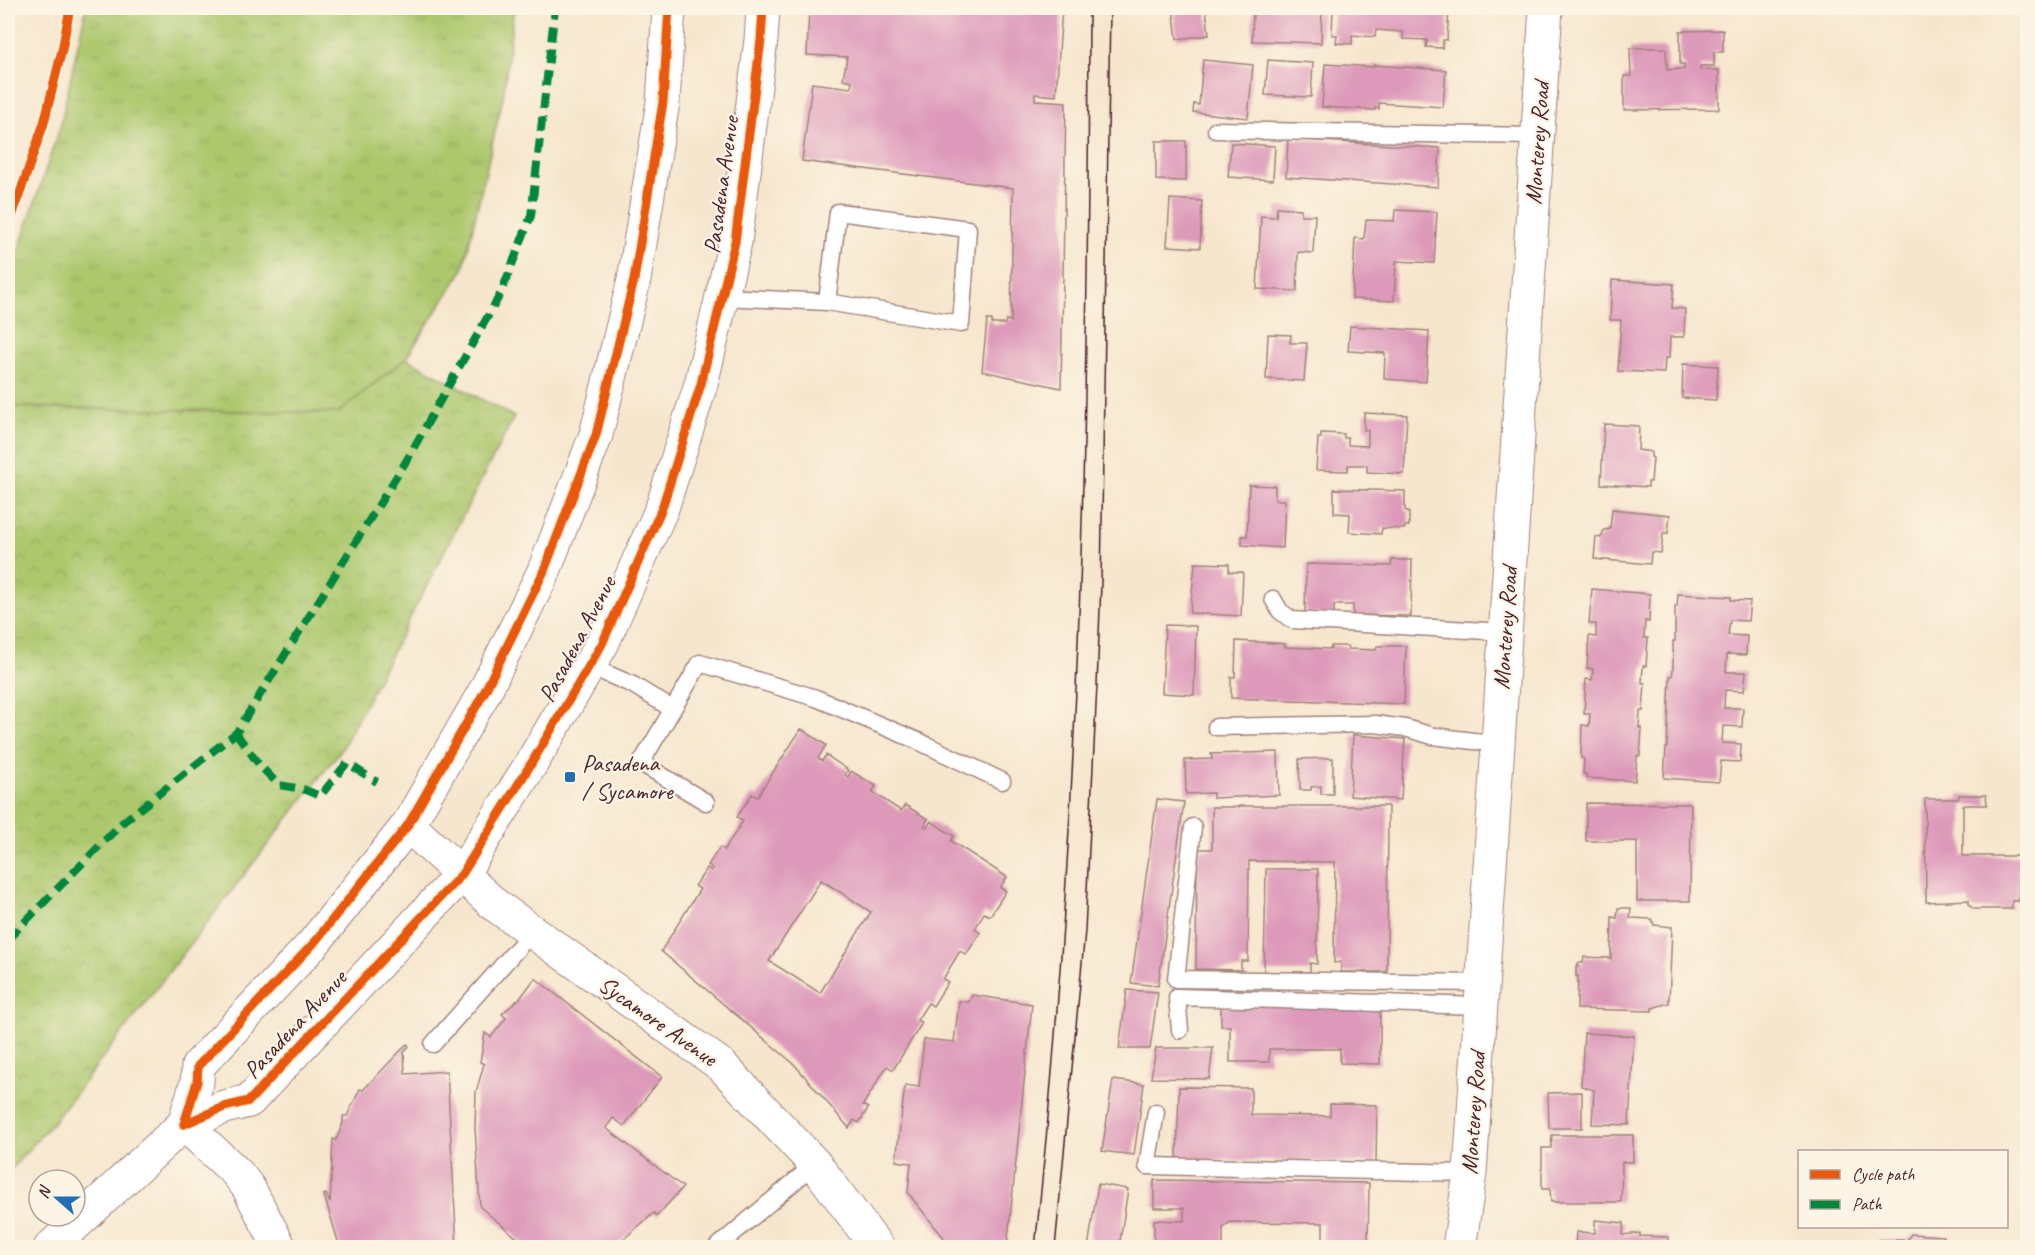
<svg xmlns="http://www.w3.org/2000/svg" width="2035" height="1255" font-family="Caveat,sans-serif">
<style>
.grass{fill:url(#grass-tufts);stroke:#7b734c;stroke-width:1.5}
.park{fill:url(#park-crowns);stroke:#7b734c;stroke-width:1.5}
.building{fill:#dd99b9;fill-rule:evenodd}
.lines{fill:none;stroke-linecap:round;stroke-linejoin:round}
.lane-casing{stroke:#a0827c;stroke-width:19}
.street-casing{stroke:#a0827c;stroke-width:35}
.secondary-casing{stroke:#a0827c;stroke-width:35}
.lane{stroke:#fff;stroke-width:16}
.street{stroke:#fff;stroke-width:33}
.secondary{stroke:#fff;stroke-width:33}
.tram{stroke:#4a1f2b;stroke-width:1.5}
.quiet{stroke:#00873e;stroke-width:8;stroke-dasharray:15 8;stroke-linecap:butt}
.cycleway-casing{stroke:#fcf5e5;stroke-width:13}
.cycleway{stroke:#e8590c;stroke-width:9}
.poi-dot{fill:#1f6fb2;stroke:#fcf5e5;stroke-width:2}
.labels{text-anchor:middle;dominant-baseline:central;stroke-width:4.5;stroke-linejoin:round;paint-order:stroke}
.street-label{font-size:24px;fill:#4a1f2b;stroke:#fcf5e5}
.poi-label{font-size:24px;fill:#4a1f2b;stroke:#fcf5e5;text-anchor:start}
</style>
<defs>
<pattern id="grass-tufts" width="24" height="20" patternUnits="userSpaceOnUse" patternTransform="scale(1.5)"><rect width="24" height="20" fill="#acc76c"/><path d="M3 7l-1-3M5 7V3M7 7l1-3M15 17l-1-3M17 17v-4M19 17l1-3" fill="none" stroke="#96aa5e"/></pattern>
<pattern id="park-crowns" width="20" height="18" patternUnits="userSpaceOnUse" patternTransform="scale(1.5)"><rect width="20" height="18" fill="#acc76c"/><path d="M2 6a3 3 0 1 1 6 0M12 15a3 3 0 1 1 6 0" fill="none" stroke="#96aa5e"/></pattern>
</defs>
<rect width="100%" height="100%" fill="#fcf5e5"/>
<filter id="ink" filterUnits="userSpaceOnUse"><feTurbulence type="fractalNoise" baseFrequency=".0167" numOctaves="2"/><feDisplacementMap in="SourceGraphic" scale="12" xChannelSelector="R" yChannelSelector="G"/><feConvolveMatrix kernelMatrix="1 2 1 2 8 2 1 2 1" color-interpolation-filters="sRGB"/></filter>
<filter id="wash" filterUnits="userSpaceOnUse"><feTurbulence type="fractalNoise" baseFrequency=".008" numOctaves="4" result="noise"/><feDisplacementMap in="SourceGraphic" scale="24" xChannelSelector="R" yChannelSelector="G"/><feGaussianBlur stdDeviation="1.35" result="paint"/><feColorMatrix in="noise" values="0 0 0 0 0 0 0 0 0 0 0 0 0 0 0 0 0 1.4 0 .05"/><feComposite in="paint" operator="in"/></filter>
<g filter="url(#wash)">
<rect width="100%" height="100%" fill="#f6e6cd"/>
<!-- grass -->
<path class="grass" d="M86,8h428l-11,89 -40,173 -57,88 -68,55 -330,-6v-117l5,-23 47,-140z"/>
<!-- park -->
<path class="park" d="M406,358l108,59 -171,330 -289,374 -46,52v-766l330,6z"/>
<g id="blocks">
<!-- building -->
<g class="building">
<path d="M809,8h253l-6,88 -21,-2v6l31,2 -5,286 -79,-17 5,-51h5v4h13l1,-4 5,1 2,-133 -211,-27 10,-78 39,5 1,-7 -9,-2 4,-22 -40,-2z"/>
<path d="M1173,8h33l3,27 -32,4z"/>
<path d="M1253,8h69l-1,35 -69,-2z"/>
<path d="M1333,8h116l-2,32h-4l-1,8 -16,-1 1,-7 -24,-1v-7l-27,-2 -1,7 -23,-2v9l-16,-1 1,-8h-5z"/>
<path d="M1723,30v22h-9v14h-14v4h19v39l-95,1v-34h7l-1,-28h36l1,22 17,-1v-5h-4v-33z"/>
<path d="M1203,60l50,5 -5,53 -55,-6 1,-8 5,1z"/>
<path d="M1268,60l45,3 -2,34 -46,-2z"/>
<path d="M1325,64l49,3v-2l72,5 -3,37 -64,-4v6l-4,-1v2l-53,-3z"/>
<path d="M1288,139l152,9 -2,39 -152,-10z"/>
<path d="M1156,141h30v40l-30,-1z"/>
<path d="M1231,143l44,3 -2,34 -45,-3z"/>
<path d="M1170,199l32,2 -2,47 -33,-2z"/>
<path d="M1277,207l24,2v6h14l-2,38 -15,-1 -1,39 -40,-2 4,-73 15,1z"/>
<path d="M1395,210l42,2 -3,51 -38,-2 -2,40 -42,-2 3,-61 9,1 2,-19 28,1z"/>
<path d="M1612,280l62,4 -2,24 13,1 -1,28h-14l-1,21h-4l-1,15 -46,-2 3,-51h-11z"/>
<path d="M1350,326l79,5 -3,51 -42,-3 1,-26 -37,-2z"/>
<path d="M1268,334l23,1 -1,8h17l-3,38 -38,-2z"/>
<path d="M1683,364l35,2 -2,34 -34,-2z"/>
<path d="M1364,413l43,2 -3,59 -37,-2v-7h-19v6l-32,-1 2,-32h3v-5l23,1v4h4v7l20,1v-16h-4z"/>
<path d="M1604,424l35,2 -1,24 13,2v5l2,1 -2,24h-3v5l-47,-3z"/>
<path d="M1249,485l26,1v14h10l-2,48 -41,-3v-9h5z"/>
<path d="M1334,489l71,2v19l4,2v14h-4l-1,3 -22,-1 -1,6 -32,-2 1,-18 -16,-1z"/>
<path d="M1612,509l58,6 -2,18h-5l-2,20 -10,-1 -1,12 -56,-5 2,-22 5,1 3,-8 6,-1z"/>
<path d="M1392,560h20l-1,56 -58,-1v-10h-19v10l-29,-2 1,-49 85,2z"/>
<path d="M1195,563l34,1v8h14l-2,44 -51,-3z"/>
<path d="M1592,589l58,5 -1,28 -4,-1 -1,17h4l-2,28h-3l-1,17h3l-2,28h-3l-1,17h3l-2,28h-3l-2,25 -49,-3v-4h-3l1,-15 -3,-1 1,-33 7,1 1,-12h-6l2,-35 6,1 1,-11 -6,-1 2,-32 7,1v-13h-7z"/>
<path d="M1678,594l53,3v3l19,1 -2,20 -18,-1 -2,15 19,1 -1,19 -19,-1 -1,18h20l-2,19 -19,-1 -1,18h19l-1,19 -19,-1 -1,17 19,1 -1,18 -19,-1 -2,21 -55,-4 2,-30h1l3,-72h2l1,-6v-29h2v-35h2z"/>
<path d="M1165,625l31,1 -2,69 -32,-2z"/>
<path d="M1236,641l37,2 12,1v3l46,2v-3h17v3l28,1 1,-4h29l-2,58 -173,-6v-21h4z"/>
<path d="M801,729l25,16 -8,13 4,3 4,-6 22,15 -3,5 3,2 3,-6 25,15 -4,6 29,19 4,-6 23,14 -4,7 3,1 4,-6 23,15 -3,5 56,36 -7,11 6,3 -16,25 -6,-3 -9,16 5,4 -14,22 -6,-4 -17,28 5,3 -15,24 -5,-3 -11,17 5,3 -29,47 -6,-4 -24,39 5,3 -9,15 -5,-3 -5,8 -55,-64 -133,-113 39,-62 -5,-3 12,-18 5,3 1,-2 -5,-4 12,-18 4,3 19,-29 -6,-4 15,-23 5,3zM821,880l50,32 -51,81 -51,-32z"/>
<path d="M1353,735l52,4 -4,61 -51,-4z"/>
<path d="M1278,752l1,43 -66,3v-5l-27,1 -1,-34 27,-1 -1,-5z"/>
<path d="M1333,758v36h-12v-8l-10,1v3h-11l-1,-31z"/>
<path d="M1959,795h27l1,10h-24v51h56v45h-7v8h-38l-5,-4v-5l-43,2 -1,-103h33z"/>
<path d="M1157,799l27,3 -26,184 -27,-3z"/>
<path d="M1586,803l105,1 -1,97h-53v-60h-51z"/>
<path d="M1239,806h149l-1,166h-46v-10l-7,1 1,-101 -86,-1 -1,100h-7v9l-45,-1 1,-120h15v-42h27z"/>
<path d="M1266,869h52l-1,95 -7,-1v9h-46z"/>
<path d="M1618,908h13l-1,10 22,1 2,6 18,2 -3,76 -17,5v3l-75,-2 1,-33h-2v-9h2v-4h5l1,-6 27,1 1,-41 5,1z"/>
<path d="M535,978l127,99 -38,49 -11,-8 -7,10 77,59 -26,29 -3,-3 -41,35h-84l-49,-41 -5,-79 1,-36 8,-28 -4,-2 5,-29 6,4 15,-19 -4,-4 19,-17z"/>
<path d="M1127,990l31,2 -8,57h-31z"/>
<path d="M972,995l60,9 -25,244h-55l-44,-55 3,-30 -15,-2 9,-76 14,2 5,-48 30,3 5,-41 10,1z"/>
<path d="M1230,1002l150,1v61l-40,-1v-14h-71v13h-39v-36h-9v-19h9z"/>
<path d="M1584,1033l50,3 -5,89 -37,-1 2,-34 -13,-4z"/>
<path d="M407,1044l2,2 -5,6 1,22 42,-3 10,177h-117l-16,-53 2,-1 4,9 3,-64 3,1 7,-17v-7h4l13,-27 3,1z"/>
<path d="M1156,1048h57l-4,31 -58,-1z"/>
<path d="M1113,1080l31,4 -10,71 -32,-4z"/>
<path d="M1179,1087l72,1v27l79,1v-12l47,1 -1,58 -199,-4z"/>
<path d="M1582,1092v36h-33l-1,-35z"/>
<path d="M1552,1135h81v27h-11l-1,40h-70l-1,-13h-8v-41h9z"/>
<path d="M1154,1180l215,3 -1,65h-45v-25l-93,-1 -7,6v20h-69v-28l30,1v-13h-30z"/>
<path d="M1098,1184l30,5 -9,59h-31z"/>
<path d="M1595,1220l29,3 -1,12 17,-2v3l28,1v11h-93l1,-16 19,1z"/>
<path d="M1911,1234l32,2v12h-66l1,-8h29z"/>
<path d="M1962,1242l23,1 -1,5h-22z"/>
</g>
</g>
</g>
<g filter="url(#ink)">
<use href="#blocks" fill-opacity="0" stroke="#a0827c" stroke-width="1.5"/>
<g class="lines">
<!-- lane casing -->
<g class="lane-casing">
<g id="lane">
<path d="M1216,130l321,6"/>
<path d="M838,212l130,17 -7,95 -134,-22z"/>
<path d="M722,297l105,5"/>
<path d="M1273,599l7,12 12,9 213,12"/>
<path d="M589,666l44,19 39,24"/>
<path d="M1216,727l159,-3 30,4 28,8 65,8"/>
<path d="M706,802l-65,-39 59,-100 116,35 102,43 84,40"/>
<path d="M1193,827l-17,152 306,4"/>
<path d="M1180,1030l-3,-33 303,9"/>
<path d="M433,1044l99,-112"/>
<path d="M1156,1112l-9,54 323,7"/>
<path d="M716,1248l99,-84"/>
</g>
</g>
<!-- street casing -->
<g class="street-casing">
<path id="street" d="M408,825l87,80 226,160 94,99 63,84"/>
</g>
<!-- secondary casing -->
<g class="secondary-casing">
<g id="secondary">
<path d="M184,1124l13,-42 1,-16 115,-122 95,-119 77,-134 59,-120 52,-136 38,-155 29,-178 6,-94"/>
<path d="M184,1124l53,49 11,14 32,61"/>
<path d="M50,1248l134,-124 40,-17 25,-6 213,-227 69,-110 71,-120 60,-136 39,-124 34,-142 26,-202 2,-32"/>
<path d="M1459,1248l11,-75 76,-1165"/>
</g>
</g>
<!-- lane -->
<use href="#lane" class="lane"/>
<!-- street -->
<use href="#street" class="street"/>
<!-- secondary -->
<use href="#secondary" class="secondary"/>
<!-- tram -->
<g class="tram">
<path d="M1035,1248c45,-412 53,-827 54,-1240"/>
<path d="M1055,1248l30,-317 12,-246 4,-101 9,-576"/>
</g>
<!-- quiet -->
<g class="quiet">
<path d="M236,733l24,33 19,19 24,4 17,7 27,-33 30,19"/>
<path d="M8,939l115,-117 113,-89 169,-270 96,-170 30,-77 24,-208"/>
</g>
<!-- cycleway casing -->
<g class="cycleway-casing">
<g id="cycleway">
<path d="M8,228l36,-105 18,-73 8,-42"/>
<path d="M184,1124l40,-17 25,-6 213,-227 69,-110 71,-120 60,-136 39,-124 34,-142 26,-202 2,-32"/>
<path d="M184,1124l13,-42 1,-16 115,-122 95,-119 77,-134 59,-120 52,-136 38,-155 29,-178 6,-94"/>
</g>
</g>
<!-- cycleway -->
<use href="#cycleway" class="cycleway"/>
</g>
</g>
<!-- markers -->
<rect class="poi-dot" x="564" y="771" width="12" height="12" rx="3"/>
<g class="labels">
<!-- street labels -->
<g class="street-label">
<text transform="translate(1537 143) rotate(-86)">Monterey Road</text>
<text transform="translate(721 185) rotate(-82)">Pasadena Avenue</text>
<text transform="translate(1505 628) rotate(-86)">Monterey Road</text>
<text transform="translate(577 639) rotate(-62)">Pasadena Avenue</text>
<text transform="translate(658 1021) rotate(35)">Sycamore Avenue</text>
<text transform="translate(295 1024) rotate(-47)">Pasadena Avenue</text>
<text transform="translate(1473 1113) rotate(-86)">Monterey Road</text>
</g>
<!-- poi labels -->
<g class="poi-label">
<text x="582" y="763">Pasadena<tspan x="582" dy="28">/ Sycamore</tspan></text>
</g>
</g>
<!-- margin -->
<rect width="2035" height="1255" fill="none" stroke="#fcf5e5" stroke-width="30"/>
<!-- legend -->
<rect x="1798" y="1150" width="210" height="78" fill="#fcf5e5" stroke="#b59f9b" stroke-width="1.5"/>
<rect x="1810" y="1170" width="30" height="9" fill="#e8590c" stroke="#b59f9b" stroke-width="1.5"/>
<text x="1852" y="1180" font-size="18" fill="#4a1f2b">Cycle path</text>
<rect x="1810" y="1200" width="30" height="9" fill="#00873e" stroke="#b59f9b" stroke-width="1.5"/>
<text x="1852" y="1210" font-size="18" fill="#4a1f2b">Path</text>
<!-- north arrow -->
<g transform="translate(57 1198) rotate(291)"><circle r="28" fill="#fcf5e5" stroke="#b59f9b" stroke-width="1.5"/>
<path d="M0-4.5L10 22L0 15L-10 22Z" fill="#1f6fb2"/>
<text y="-9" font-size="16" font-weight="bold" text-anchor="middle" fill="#4a1f2b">N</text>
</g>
</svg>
